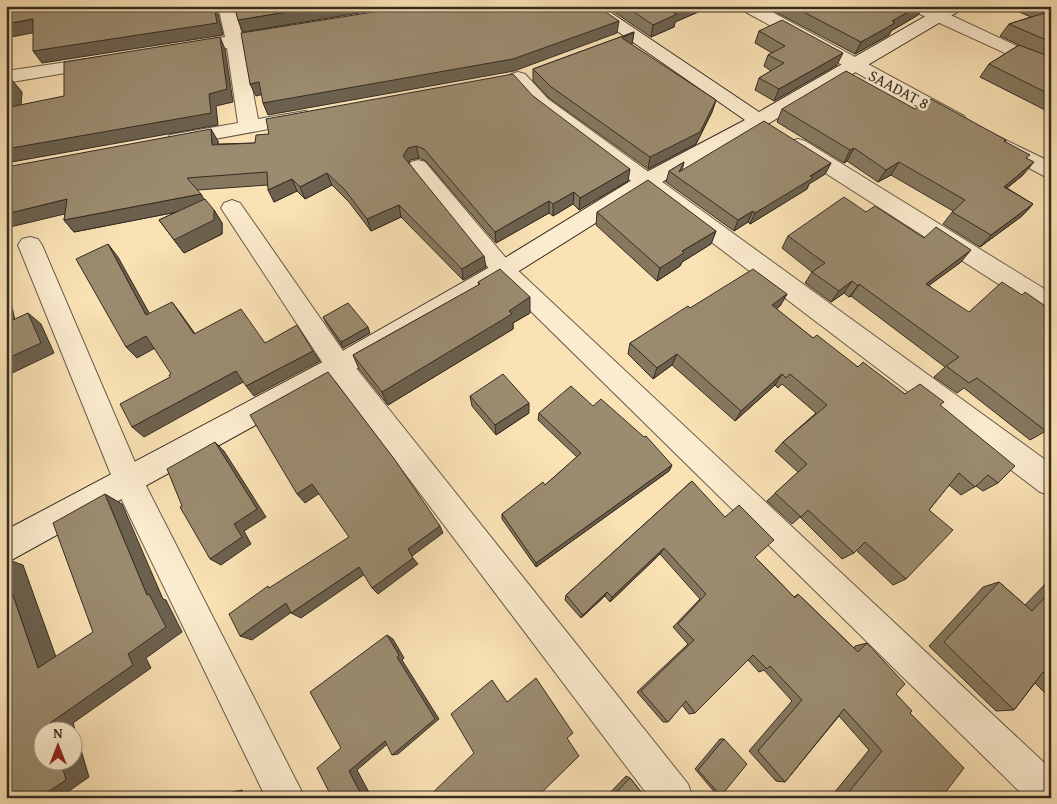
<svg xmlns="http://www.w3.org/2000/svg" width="1057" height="804" font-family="'Gentium Book Plus',serif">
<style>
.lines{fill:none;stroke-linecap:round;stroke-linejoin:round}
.street-casing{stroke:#665a48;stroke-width:2}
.secondary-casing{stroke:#352c23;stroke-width:2}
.street{fill:#fceccf;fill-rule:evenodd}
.secondary{fill:#fceccf;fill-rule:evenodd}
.wall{fill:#85785f;stroke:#352c23}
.shaded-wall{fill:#6c614e;stroke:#352c23}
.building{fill:#9b8b6f;stroke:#352c23}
.labels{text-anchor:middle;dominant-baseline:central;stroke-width:5;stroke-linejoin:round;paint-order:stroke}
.far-street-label{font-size:16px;fill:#352c23;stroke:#fceccf}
</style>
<rect width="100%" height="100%" fill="#fae2b5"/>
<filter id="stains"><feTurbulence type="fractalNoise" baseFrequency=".004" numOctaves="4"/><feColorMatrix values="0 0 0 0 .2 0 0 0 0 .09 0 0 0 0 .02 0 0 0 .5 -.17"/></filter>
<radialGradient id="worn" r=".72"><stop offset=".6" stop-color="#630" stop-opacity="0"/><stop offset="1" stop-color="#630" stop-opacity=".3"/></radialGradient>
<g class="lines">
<!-- street casing -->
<g class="street-casing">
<g id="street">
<path d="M218,6h16l8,29 37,-6 6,1 3,4 -3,4 -41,7 14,74 47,-8 7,2 3,4 -3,4 -135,25 -7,-1 -3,-5 3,-5 68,-12 -11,-75 -41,6 -6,-1 -3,-4 3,-4 6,-1 39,-7z"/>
<path d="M740,6h21l203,110 3,4 -3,4 -7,2 -7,-2 -208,-114z"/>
<path d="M909,6h22l120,56v12l-140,-64z"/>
<path d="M101,57l6,1 3,4 -3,4 -101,17v-12z"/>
<path d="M518,72l7,2 23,25 503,365v32l-11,-4 -506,-385 -25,-29 2,-4z"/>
<path d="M995,135l56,27v16l-7,-2 -56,-30 -3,-5 3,-5z"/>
<path d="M798,139l7,2 246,152v22l-9,-3 -251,-161 -3,-5 3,-5z"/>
<path d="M418,160l7,2 86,102 540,505v29h-25l-531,-522 -84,-104 -4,-5 4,-5z"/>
<path d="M232,200l8,3 108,155 340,426 5,14h-43l-320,-424 -109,-166 3,-5z"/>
<path d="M30,237l8,2 4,6 98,229 165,324h-39l-148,-306 -100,-247 4,-6z"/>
</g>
</g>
<!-- secondary casing -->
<g class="secondary-casing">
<path id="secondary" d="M581,6h20l158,106 184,-106h20l-2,4 -195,115 -113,62 -142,89 -163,98 -342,189v-33l324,-172 165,-94 142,-87 108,-57z"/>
</g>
<!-- street -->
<use href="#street" class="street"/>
<!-- secondary -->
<use href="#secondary" class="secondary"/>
</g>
<!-- wall -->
<g class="wall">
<path d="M605,6h107l-37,16 -1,5 -23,10z"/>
<path d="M764,6h159l-5,9 -27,16 -2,4 -34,19z"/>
<path d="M1020,6h31v107l-71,-36 9,-13 30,-19 -19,-9 9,-12 22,-7 -14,-6z"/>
<path d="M759,31l78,34 -63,36 -19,-11 4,-12 12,-7 -7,-5 4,-11 4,-2 -17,-10z"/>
<path d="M634,32l-2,12 -1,1 85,55 -4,12 -16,32 -48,25 -99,-71 -16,-17v-12z"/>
<path d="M533,96l95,85 -49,29 -6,-6 -20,12 -4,-3 -53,30 -70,-82 -7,-3 -9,2 -1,3 77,104 -23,13 -62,-63 -30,14 -22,-29 -17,-17 -27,14 -8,-8 -23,11 -6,-17 -71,5 7,10 10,10 8,13v11l-38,19 -25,-33 17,-8 -102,20 -10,-12 1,-6 153,-73v3l37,-1 14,-9z"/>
<path d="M782,109h133l91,31 -1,2 22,16 -4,17 -16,13 26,16 -11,12 -42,31 -37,-23 10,-13 -62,-36 -13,7 -31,-21 -3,2 -67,-41z"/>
<path d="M684,162l-2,9 149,-8 -6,11 -16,10 -2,5 -57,35 -2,-2 -14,9 -68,-49 3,-11z"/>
<path d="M597,212l119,19 -5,13 -29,18 -2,4 -23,15 -61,-56z"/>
<path d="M866,212l95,50 -32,23 117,146 -16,9 -66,-52 -7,5 -23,-16 11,-10 -94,-71 -2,1 -5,-4 -13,9 -26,-19 7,-11 -30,-24 6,-12z"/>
<path d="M478,282l52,31 -17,10v6l-125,76 -29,-36 -6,-14 126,-70z"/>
<path d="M787,294l-7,12 -4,3 37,29 45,29 47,27 35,11 58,78 -15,8 -7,-5 -15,9 -12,-10 -20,25 -23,69 -13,6 -37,-35 -2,3 -12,6 -42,-42 -8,7 -25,-23 31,-29 -23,-21 8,-9 33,-29 -34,-29 -4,4 -3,-3 -40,36 -63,-56 -19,14 -25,-25 2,-11 60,-35z"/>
<path d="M323,317l47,16 -27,15 -17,-25z"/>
<path d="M470,396l59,17 -33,22 -24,-29z"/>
<path d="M593,406l79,59 -3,6 -133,96 -34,-48v-5l43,-29 32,-28 -39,-37 1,-7z"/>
<path d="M692,481l63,76 39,40 4,-3 56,54 1,-2 12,-3 29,51 14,19 31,85h-111l39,-48 -30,-34 -54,66 -9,-1 -27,-30 43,-50 -28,-31 -5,2 -11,-12 -53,53 -6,1 -7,-9 -14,17h-5l-26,-30 51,-48 -15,-17 27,-28 -40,-45 -50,48 -5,-6 -24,22 -16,-18 1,-5z"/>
<path d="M1051,578v118l-2,1 -14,-14 -21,27 -18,1 -67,-65 54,-59 16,-5 26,23z"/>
<path d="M720,739h4l-3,57 -4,-1 -22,-26z"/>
<path d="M626,776l4,2 16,20h-41z"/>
</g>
<!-- shaded-wall -->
<g class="shaded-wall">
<path d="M214,6h2l7,29 -181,28 -9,-12z"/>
<path d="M323,6h79l-159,26 -5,-12z"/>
<path d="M685,6h27l-37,16 -1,5 -23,10 2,-12 19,-13z"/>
<path d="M919,6h4l-5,9 -27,16 -2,4 -34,19 6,-12 31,-21z"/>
<path d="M33,19l9,12 -36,7v-14z"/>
<path d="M619,21l-2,12 -103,38 -246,44 -5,-12z"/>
<path d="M634,32l-2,12 -12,6 2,-12z"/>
<path d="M220,37l5,12 8,53 -17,4 2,19 -212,38v-14l203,-55z"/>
<path d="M843,53l-6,12 -63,36 5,-12z"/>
<path d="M12,80l10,12 -2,27 -10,-12z"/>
<path d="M259,82l5,12 -8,2 -6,-12z"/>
<path d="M716,100l-4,12 -16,32 -48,25 2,-12z"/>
<path d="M211,129l7,12v16l-6,-12z"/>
<path d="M416,146l3,12 -9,2 -4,8 -3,-12 5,-8z"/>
<path d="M854,148l-7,13 -3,2 6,-13z"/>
<path d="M899,162l-8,13 -13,7 8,-12z"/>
<path d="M1034,162l-11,13 -30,24 11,-12z"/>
<path d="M831,163l-6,11 -16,10 -2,5 -57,35 5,-11z"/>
<path d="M630,169l-2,12 -49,29 1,-12z"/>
<path d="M327,173l5,12 -27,14 -5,-12z"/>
<path d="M292,179l5,12 -23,11 -6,-12z"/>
<path d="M574,192l-1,12 -20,12v-12z"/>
<path d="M201,194l7,12 -134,26 -10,-12z"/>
<path d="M67,199l10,12 -71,17v-14z"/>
<path d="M549,201v12l-53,30 -1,-11z"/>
<path d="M1033,204l-11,12 -42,31 11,-12z"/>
<path d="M399,205l2,12 -30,14 -4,-12z"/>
<path d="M214,210l8,13v11l-38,19 -10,-13z"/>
<path d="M753,211l-5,11 -14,9 4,-11z"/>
<path d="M716,231l-5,13 -29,18 -2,4 -23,15 3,-13 22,-17z"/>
<path d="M108,244l10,13 39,70 -11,-12z"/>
<path d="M971,250l-10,12 -45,33 10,-11z"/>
<path d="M484,256l2,11 -23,13 -1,-11z"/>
<path d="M6,278l12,57 -12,-9z"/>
<path d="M852,281l-8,12 -13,9 8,-11z"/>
<path d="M859,284l-8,12 -2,1 9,-11z"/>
<path d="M787,294l-7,12 -15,11 7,-12z"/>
<path d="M530,297v16l-17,10v6l-125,76 -6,-13z"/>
<path d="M172,302l9,12 22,31 -9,-11z"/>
<path d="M28,313l13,11 13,29 -48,23v-17z"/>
<path d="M368,327l2,6 -27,15 -2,-6z"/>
<path d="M146,336l11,11 -20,11 -11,-11z"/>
<path d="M313,351l7,10 -66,35 -8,-10z"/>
<path d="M677,354l-5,11 -19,14 4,-11z"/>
<path d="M236,371l9,10 -101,56 -12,-10z"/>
<path d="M782,374l-7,11 -40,36 6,-10z"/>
<path d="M529,403v10l-33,22 -1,-10z"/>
<path d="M215,442l9,9 42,66 -22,14 7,13 -30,21 -11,-6 24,-35z"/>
<path d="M672,465l-3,6 -133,96v-4z"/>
<path d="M312,484l8,9 -15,10 -8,-9z"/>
<path d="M105,494l17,10 41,95 3,1 16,32 -36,26 5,10 -78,55 16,54 -30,21h-20l22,-36h11v-30h-20l-2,-9 78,-69 19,-59z"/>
<path d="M440,526l3,7 -31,23 -4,-7z"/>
<path d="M664,548l-4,6 -50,48 2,-5z"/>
<path d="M413,558l5,6 -40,30 -6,-6z"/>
<path d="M6,559l17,6 38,106 -23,-3 -32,-93z"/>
<path d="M359,567l6,7 -64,44 -10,-5z"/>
<path d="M607,592l-2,4 -24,22 2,-3z"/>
<path d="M286,603l10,6 -44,31 -12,-4z"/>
<path d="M387,635l6,4 11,19 -2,2 37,59 -41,35 -6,1 5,-98z"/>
<path d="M385,741h6l-34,29 15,28h-9l-14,-27z"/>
<path d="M242,790l3,8h-14l-2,-5z"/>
</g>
<!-- building -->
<g class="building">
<path d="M6,6h208l3,17 -184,28v-32l-27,5z"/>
<path d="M234,6h89l-85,14z"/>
<path d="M411,6h186l22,15 -106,38 -250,44 -4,-21 -9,2 -9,-51z"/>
<path d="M625,6h60l-13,6 5,2 -24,11z"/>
<path d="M792,6h127l-27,15 3,2 -34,19z"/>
<path d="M1044,6h7v3z"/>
<path d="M1051,11v31l-42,-18z"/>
<path d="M782,20l61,33 -64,36 -20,-11 25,-15 -16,-8 17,-9 -26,-15z"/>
<path d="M634,32l-12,6 94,62 -16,32 -50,25 -100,-71 -17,-17z"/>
<path d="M220,37l7,52 -18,5 2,19 -205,36v-68l6,-1 -2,27 54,-11v-34z"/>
<path d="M1019,45l32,12v38l-62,-31z"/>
<path d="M846,71l69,38 16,-10 75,41 -2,1 26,14 -4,3 8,4 -30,25 29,17 -42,31 -39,-23 13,-12 -66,-38 -13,8 -32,-22 -4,2 -68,-41z"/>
<path d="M513,74l20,22 97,73 -50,29 -6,-6 -21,12 -4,-3 -54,31 -71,-83 -8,-3 -8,2 -5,8 81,100 -22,13 -63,-64 -32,14 -22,-29 -18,-17 -27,14 -8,-8 -24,11 -1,-18 -80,6 14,16 -137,26 3,-21 -61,15v-47l205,-38 1,16 43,-2 1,-8 13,-1 -3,-15z"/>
<path d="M764,121l67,42 -21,13 3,2 -58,35 -2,-2 -15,9 -69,-49 15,-9 -5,10z"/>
<path d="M648,180l68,51 -34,20 2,2 -24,15 -63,-56z"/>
<path d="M844,197l22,15 9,-6 49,32 12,-11 35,23 -45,34 43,28 33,-30 20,13 3,-3 26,18v116l-5,5 -69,-53 -8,5 -23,-17 13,-9 -100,-73 -1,2 -6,-5 -13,10 -27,-19 13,-9 -37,-27z"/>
<path d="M205,199l9,11v10l-40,20 -15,-20z"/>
<path d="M108,244l38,71 26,-13 22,32 47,-25 24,34 32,-18 16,26 -67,35 -10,-15 -104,56 -12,-23 50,-27 -1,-2 2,-1 -25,-38 -20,11 -50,-88z"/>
<path d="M500,269l30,28 -21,14 3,3 -130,78 -29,-37 127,-71 -2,-2z"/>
<path d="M753,269l34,25 -15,11 41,33 4,-3 41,32 5,-5 42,32 15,-10 24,18 -4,3 75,61 -17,17 -10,-8 -13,12 -16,-14 -30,37 24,20 -47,49 -41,-37 -11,11 -46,-43 -7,7 -26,-24 32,-29 -24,-22 44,-37 -37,-31 -4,4 -4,-4 -41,37 -64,-57 -20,14 -27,-25 58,-37 2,2z"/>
<path d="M348,303l20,24 -27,15 -18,-25z"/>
<path d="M28,313l13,30 -35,16v-36z"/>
<path d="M328,372l67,88 45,66 -32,23 5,9 -41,30 -13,-21 -68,46 -5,-10 -46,33 -11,-22 39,-28 1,2 80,-51 -37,-53 -15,10 -47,-79z"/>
<path d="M503,374l26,29 -34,22 -25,-29z"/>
<path d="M571,386l22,20 8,-7 43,38 2,-1 26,29 -136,98 -34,-49 41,-32 2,3 36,-32 -42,-40z"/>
<path d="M215,442l42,67 -23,15 8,13 -32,22 -30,-52 2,-1 -15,-37z"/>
<path d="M692,481l33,36 14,-12 35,35 -19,17 40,41 3,-4 60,58 9,-9 38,41 -9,10 16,17 -2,2 54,55 -23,30h-97l38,-47 -38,-42 -59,73 -27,-31 44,-51 -32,-34 -3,3 -14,-14 -58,58 -9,-12 -18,21 -27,-31 53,-51 -16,-16 28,-30 -42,-46 -52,49 -5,-5 -24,23 -17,-20z"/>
<path d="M105,494l42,101 2,-1 17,33 -38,27 5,11 -83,58 2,9h-10v30h19l5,18 -27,18h-33v-40l5,-3 -5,-19v-161l32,93 55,-36 -40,-109z"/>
<path d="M999,582l33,29 19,-20v87l-8,-6 -29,38 -70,-68z"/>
<path d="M387,635l12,20 -2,2 38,62 -43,36 -7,-14 -36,30 14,27h-31l-15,-30 24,-20 -31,-56z"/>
<path d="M536,678l37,55 -6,5 12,18 -43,42h-109l47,-45 -23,-39 41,-34 15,22z"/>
<path d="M724,739l23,25 -26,32 -23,-26z"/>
<path d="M630,778l16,20h-35z"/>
<path d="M229,793l2,5h-8z"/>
</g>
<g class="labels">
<!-- far-street labels -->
<g class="far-street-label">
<text transform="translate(899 89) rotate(28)">SAADAT 8</text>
</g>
</g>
<!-- margin -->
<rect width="1057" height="804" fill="none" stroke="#fae2b5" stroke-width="25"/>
<rect x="8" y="8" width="1042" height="789" fill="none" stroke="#352c23" stroke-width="2.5"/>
<rect x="12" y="12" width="1032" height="779" fill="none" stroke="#352c23"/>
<!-- north arrow -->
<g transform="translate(58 746)"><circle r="24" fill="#fceccf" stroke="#ac9f8a"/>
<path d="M0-4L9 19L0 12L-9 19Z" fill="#8f2418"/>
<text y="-8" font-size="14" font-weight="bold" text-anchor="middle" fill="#352c23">N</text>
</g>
<rect width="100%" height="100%" filter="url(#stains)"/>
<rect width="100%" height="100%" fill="url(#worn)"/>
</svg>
